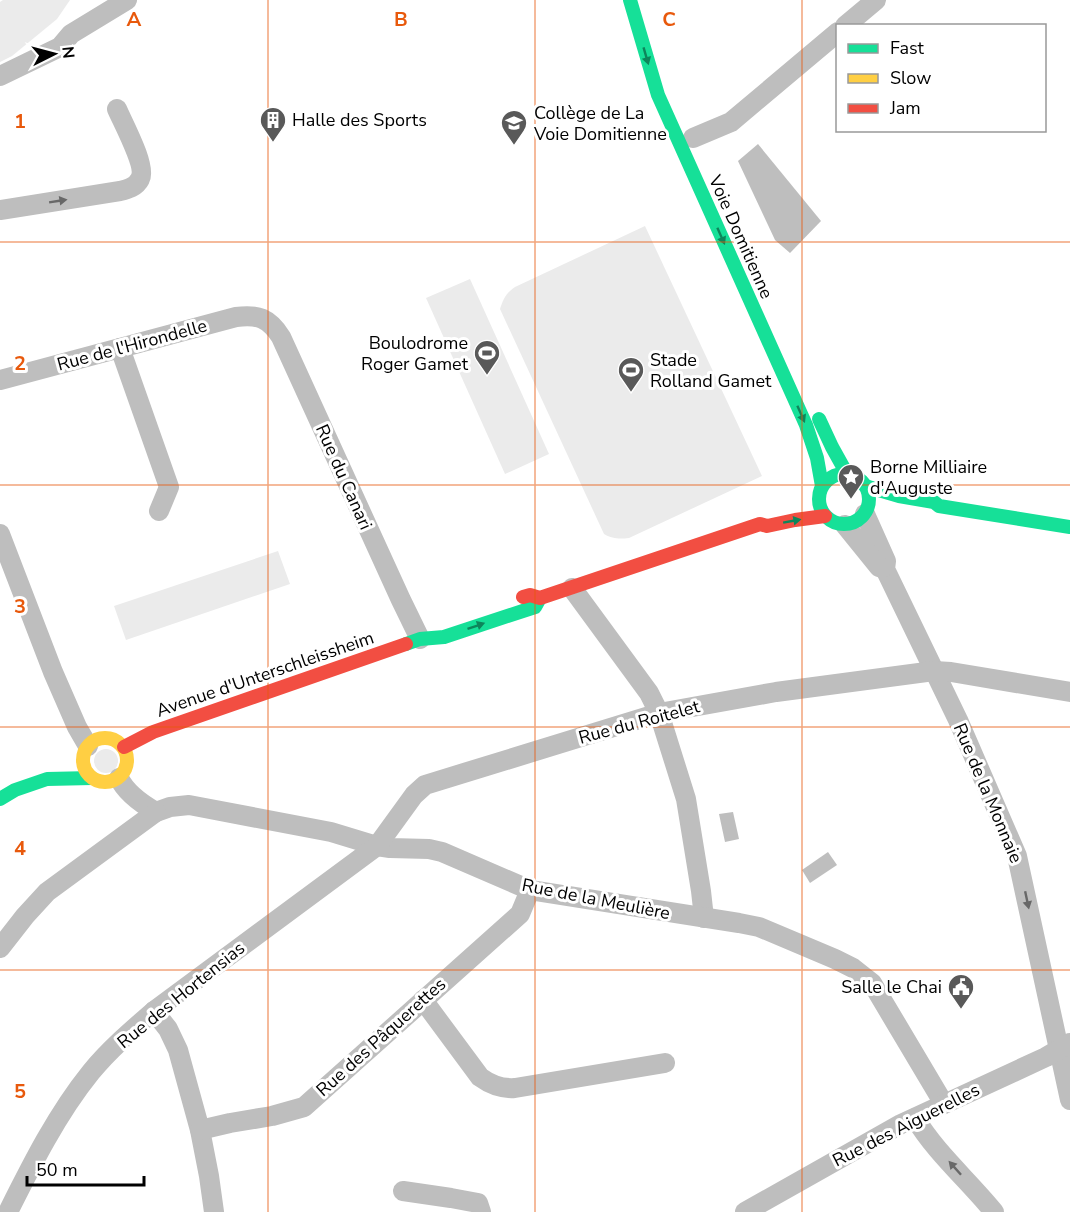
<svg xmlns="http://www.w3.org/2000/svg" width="1070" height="1212" font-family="'Nunito Sans',sans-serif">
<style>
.green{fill:#ebebeb}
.water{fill:#bebebe}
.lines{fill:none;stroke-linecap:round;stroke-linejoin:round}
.street{stroke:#bebebe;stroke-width:20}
.fast{stroke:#16e098;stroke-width:14}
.slow{stroke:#ffcf43;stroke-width:14}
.jam{stroke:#f24e42;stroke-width:14}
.oneway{fill:#0d865b}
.oneway2{fill:#686868}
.grid{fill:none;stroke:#e8590c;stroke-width:1.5;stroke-opacity:0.55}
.labels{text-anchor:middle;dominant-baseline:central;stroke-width:6;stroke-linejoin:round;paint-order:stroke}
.poi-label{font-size:18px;fill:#000;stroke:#fff;text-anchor:start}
.street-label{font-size:18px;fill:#000;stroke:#fff}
.grid-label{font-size:20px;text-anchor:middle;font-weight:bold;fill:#e8590c;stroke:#fff;stroke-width:6;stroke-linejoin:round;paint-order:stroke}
</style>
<rect width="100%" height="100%" fill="#fff"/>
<!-- green -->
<g class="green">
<path d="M3,0h67l-13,19 -45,37 -12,6v-60z"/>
<path d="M645,226l117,250 -133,62c-10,1 -16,1 -25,-4l-104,-225c3,-10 6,-16 15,-22z"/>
<path d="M470,279l79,175 -44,20 -79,-176z"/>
<path d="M278,551l12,33 -164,56 -12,-34z"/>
<circle cx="106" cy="761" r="12"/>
</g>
<!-- water -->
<g class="water">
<path d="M758,144l63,77 -31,32 -15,-13 -37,-79z"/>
<path d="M733,812l6,27 -14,3 -6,-28z"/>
<path d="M828,852l9,13 -27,18 -8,-13z"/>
</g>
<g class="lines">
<!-- street -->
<g class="street">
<path d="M845,26l31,-26"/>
<path d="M0,76l60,-29 11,-13 56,-34"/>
<path d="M693,138l38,-16 107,-90"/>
<path d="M0,210l120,-19c8,-2 16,-4 20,-12 7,-12 -17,-56 -23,-70"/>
<path d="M120,348l49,139 -10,24"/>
<path d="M0,380l236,-63c22,-3 33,1 45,20l120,263 19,39"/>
<path d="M865,514l21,47 -1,8 73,151 59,136 53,244"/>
<path d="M845,525l34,42 3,1"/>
<path d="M0,534l53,138 24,55 11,19"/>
<path d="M572,588l77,105 10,20 27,86 15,92 3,27"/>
<path d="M119,778c7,15 23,26 37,34l14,-5 19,-2 142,27 46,14 13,2 39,1 13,3 88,38 209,33 20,4 76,32 18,9 19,15 72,121"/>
<path d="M0,948l25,-32 22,-24 109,-80"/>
<path d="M423,1000l57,77c11,8 22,12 35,11l150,-25"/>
<path d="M154,1011l14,18 10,21 22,80 9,46 5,36"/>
<path d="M915,1118c21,35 53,62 79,94"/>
<path d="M200,1130l30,-7 42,-7 32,-9 216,-193 10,-24"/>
<path d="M403,1191l48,7 27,5 3,9"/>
<path d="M8,1212c24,-48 49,-98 83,-140 18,-22 41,-42 63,-61l223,-165 37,-51 11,-10 234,-72 117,-21 158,-21 17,1 119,20"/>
<path d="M745,1212l156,-88 145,-67 24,-14"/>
</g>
<!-- fast -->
<g class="fast">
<path d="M630,0l28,95 148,330 11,33 5,28"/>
<path d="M819,419l13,28 15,27"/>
<circle cx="844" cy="499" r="25"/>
<path d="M865,486l34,10 35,6 5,4 131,21"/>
<path d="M406,644l14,-5 24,-2 91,-30 5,-9"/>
<path d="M0,799l15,-9 32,-11 45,-1"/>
</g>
<!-- slow -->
<circle class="slow" cx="105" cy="760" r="22"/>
<!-- jam -->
<g class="jam">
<path d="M523,597l7,-2 10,3 220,-74 7,2 28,-6 30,-4"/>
<path d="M124,747l29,-15 253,-88"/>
</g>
</g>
<!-- one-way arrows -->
<defs><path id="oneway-solid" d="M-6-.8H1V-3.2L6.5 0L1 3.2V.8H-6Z" transform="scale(1.5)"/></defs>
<g class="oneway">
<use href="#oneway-solid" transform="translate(646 56) rotate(74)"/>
<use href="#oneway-solid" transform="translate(721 236) rotate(66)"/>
<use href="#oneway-solid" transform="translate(801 414) rotate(66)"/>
<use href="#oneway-solid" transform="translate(792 521) rotate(-10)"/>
<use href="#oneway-solid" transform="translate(476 626) rotate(-19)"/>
</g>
<g class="oneway2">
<use href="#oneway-solid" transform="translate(58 201) rotate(-9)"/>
<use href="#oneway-solid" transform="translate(1027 900) rotate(78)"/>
<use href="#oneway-solid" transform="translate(955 1168) rotate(-132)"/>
</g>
<!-- grid -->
<path class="grid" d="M268,0v1212M535,0v1212M802,0v1212M0,242h1070M0,485h1070M0,727h1070M0,970h1070"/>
<!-- icons -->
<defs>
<g id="building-pin" transform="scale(1.35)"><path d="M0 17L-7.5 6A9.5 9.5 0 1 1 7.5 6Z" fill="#595959" stroke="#fff"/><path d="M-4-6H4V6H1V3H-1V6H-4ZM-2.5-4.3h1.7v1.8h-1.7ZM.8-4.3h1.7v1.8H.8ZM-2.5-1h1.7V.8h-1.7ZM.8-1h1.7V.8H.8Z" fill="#fff"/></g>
<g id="school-pin" transform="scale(1.35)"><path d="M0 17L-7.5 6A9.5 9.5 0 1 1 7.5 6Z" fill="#595959" stroke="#fff"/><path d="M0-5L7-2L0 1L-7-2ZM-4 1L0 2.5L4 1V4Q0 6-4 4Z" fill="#fff"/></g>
<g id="stadium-pin" transform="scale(1.35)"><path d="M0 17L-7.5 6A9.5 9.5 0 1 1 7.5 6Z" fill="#595959" stroke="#fff"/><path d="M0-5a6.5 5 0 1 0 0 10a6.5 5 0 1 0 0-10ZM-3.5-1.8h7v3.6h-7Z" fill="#fff"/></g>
<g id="sight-pin" transform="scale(1.35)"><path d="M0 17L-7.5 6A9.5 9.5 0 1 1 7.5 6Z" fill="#595959" stroke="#fff"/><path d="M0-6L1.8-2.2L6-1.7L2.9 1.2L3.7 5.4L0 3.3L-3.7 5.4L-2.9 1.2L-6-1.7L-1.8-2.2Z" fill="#fff"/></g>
<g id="civic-pin" transform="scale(1.35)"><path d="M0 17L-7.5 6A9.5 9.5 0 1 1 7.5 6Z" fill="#595959" stroke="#fff"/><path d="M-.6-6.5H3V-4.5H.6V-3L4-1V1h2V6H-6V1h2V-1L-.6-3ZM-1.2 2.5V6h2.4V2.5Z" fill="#fff"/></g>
</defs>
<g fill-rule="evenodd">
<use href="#building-pin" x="273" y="120"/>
<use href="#school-pin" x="514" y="123"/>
<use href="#stadium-pin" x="487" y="353"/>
<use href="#stadium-pin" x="631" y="370"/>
<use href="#sight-pin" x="851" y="477"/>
<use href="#civic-pin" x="961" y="987"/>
</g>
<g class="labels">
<!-- poi labels -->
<g class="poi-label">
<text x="534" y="113">Collège de La<tspan x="534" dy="21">Voie Domitienne</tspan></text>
<text x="292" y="120">Halle des Sports</text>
<text x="468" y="343" text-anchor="end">Boulodrome<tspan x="468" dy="21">Roger Gamet</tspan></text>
<text x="650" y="360">Stade<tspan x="650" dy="21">Rolland Gamet</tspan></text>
<text x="870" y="467">Borne Milliaire<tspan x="870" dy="21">d'Auguste</tspan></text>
<text x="942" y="987" text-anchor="end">Salle le Chai</text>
</g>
<!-- street labels -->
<g class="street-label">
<text transform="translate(741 237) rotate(66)">Voie Domitienne</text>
<text transform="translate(132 345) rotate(-15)">Rue de l'Hirondelle</text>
<text transform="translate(344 477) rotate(66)">Rue du Canari</text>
<text transform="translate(265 674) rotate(-19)">Avenue d'Unterschleissheim</text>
<text transform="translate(639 722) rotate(-15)">Rue du Roitelet</text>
<text transform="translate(988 793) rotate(67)">Rue de la Monnaie</text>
<text transform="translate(596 899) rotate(11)">Rue de la Meulière</text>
<text transform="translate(181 995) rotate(-39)">Rue des Hortensias</text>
<text transform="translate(381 1037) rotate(-42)">Rue des Pâquerettes</text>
<text transform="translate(906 1125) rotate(-27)">Rue des Aiguerelles</text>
</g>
</g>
<g class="grid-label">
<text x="134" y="26">A</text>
<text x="401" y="26">B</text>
<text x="669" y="26">C</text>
<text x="20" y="128">1</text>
<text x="20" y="370">2</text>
<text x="20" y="613">3</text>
<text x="20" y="855">4</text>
<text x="20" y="1098">5</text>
</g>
<!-- legend -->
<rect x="836" y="24" width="210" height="108" fill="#ffffff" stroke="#999999" stroke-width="1.5"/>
<rect x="848" y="44" width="30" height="9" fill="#16e098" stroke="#999999" stroke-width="1.5"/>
<text x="890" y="54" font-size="18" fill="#000000">Fast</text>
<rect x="848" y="74" width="30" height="9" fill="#ffcf43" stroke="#999999" stroke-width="1.5"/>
<text x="890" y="84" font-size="18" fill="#000000">Slow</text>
<rect x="848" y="104" width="30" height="9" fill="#f24e42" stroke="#999999" stroke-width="1.5"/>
<text x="890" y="114" font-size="18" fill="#000000">Jam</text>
<!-- north arrow -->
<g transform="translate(54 54) rotate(84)" stroke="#ffffff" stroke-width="4.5" paint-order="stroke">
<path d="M0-4.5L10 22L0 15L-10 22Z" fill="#000000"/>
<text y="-9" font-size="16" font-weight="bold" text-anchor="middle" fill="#000000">N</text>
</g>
<!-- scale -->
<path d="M27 1176v9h117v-9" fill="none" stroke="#000000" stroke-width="3"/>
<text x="36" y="1176" font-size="18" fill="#000000" stroke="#ffffff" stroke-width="4.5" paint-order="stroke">50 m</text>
</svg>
